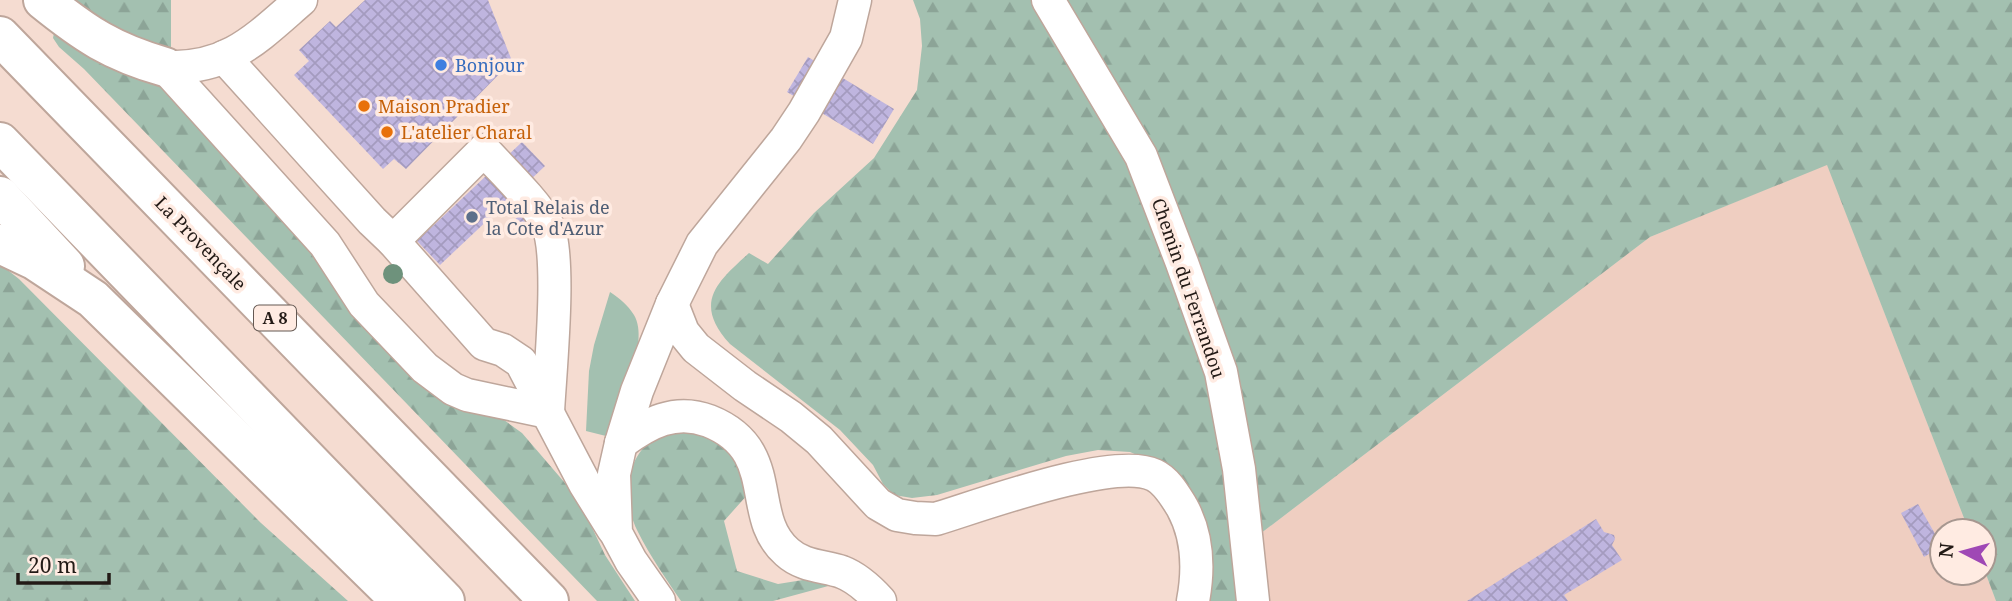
<svg xmlns="http://www.w3.org/2000/svg" width="2012" height="601" font-family="'Noto Serif',serif">
<style>
.built{fill:#efcec1}
.grass{fill:#a3c0b0}
.forest{fill:url(#forest-firs)}
.building{fill:url(#building-cross-hatch)}
.lines{fill:none;stroke-linecap:round;stroke-linejoin:round}
.minor-casing{stroke:#bea69b;stroke-width:35}
.highway-casing{stroke:#bea69b;stroke-width:42}
.minor{stroke:#fff;stroke-width:32}
.highway{stroke:#fff;stroke-width:38}
.tree{fill:#6e927c}
.shop-dot{fill:#3f7fe0;stroke:#ffebe2;stroke-width:2.5}
.food-dot{fill:#e8710a;stroke:#ffebe2;stroke-width:2.5}
.service-dot{fill:#5c6f8a;stroke:#ffebe2;stroke-width:2.5}
.labels{text-anchor:middle;dominant-baseline:central;stroke-width:7;stroke-linejoin:round;paint-order:stroke}
.shield{fill:#ffebe2;stroke:#655953;stroke-width:2}
.shield-label{font-size:16px;font-weight:bold;fill:#231a16}
.shop-label{font-size:18px;fill:#366cbe;stroke:#ffebe2;text-anchor:start}
.food-label{font-size:18px;fill:#c56008;stroke:#ffebe2;text-anchor:start}
.service-label{font-size:18px;fill:#4e5e75;stroke:#ffebe2;text-anchor:start}
.street-label{font-size:18px;fill:#231a16;stroke:#ffebe2}
</style>
<defs>
<pattern id="forest-firs" width="22" height="20" patternUnits="userSpaceOnUse" patternTransform="scale(1.75)"><rect width="22" height="20" fill="#a3c0b0"/><path d="M5 1l3.5 6h-7zM16 11l3.5 6h-7z" fill="#8ca497"/></pattern>
<pattern id="building-cross-hatch" width="8" height="8" patternUnits="userSpaceOnUse" patternTransform="scale(1.75)"><rect width="8" height="8" fill="#bfb5df"/><path d="M0 0l8 8M0 8l8-8" fill="none" stroke="#a49bbf"/></pattern>
</defs>
<rect width="100%" height="100%" fill="#f5dcd1"/>
<!-- built -->
<path class="built" d="M1827,164l142,367h-27v42h42v-4l12,32h-755l-2,-51 411,-313z"/>
<!-- grass -->
<path class="grass" d="M610,292c9,6 18,13 24,23 17,29 -17,91 -28,121l-20,-5 3,-60 5,-26z"/>
<!-- forest -->
<g class="forest">
<path d="M61,0h110v53l-23,-5z"/>
<path d="M913,0h1099v601h-16l-12,-32v-38h-15l-142,-366 -177,72 -411,313 2,51h-38l-43,-136 -30,-13 -32,-2 -32,6 -129,39 -25,3 -18,-3 -11,-11 -10,-19 -33,-35 -110,-86c-37,-41 -14,-61 19,-91l19,11 46,-51 60,-55 43,-68 5,-44 -2,-27z"/>
<path d="M60,32l109,56 85,94 243,233 25,18 49,57 17,29 17,36 30,46h-38l-513,-532 -25,-22 -6,-9 1,-5z"/>
<path d="M0,264l19,15 242,244 87,78h-348z"/>
<path d="M684,432c43,8 50,22 65,61l-25,28 13,50 41,13 31,-5 23,6 -59,16h-92c-15,-22 -31,-45 -43,-69 -16,-30 -14,-78 20,-95 7,-4 18,-4 26,-5z"/>
</g>
<!-- building -->
<g class="building">
<path d="M365,0h123l24,61 -106,108 -12,-10 -11,10 -89,-94 15,-14 -10,-11 31,-29 6,6z"/>
<path d="M808,57l86,52 -21,35 -86,-52z"/>
<path d="M522,142l23,24 -105,99 -23,-24z"/>
<path d="M521,214l11,13 -7,7 -12,-13z"/>
<path d="M1918,504l24,42 -18,11 -23,-44z"/>
<path d="M1596,519l8,13 10,3 1,4 -3,6 10,15 -58,35 4,6h-101z"/>
</g>
<g class="lines">
<!-- minor casing -->
<g class="minor-casing">
<g id="minor">
<path d="M1048,0l93,156 41,107 39,109 18,97 14,132"/>
<path d="M165,67l160,177 39,60 61,64 28,21 14,6 81,17c2,-40 14,-157 -1,-188 -10,-21 -46,-55 -63,-74l-91,91 -21,-20 -148,-164"/>
<path d="M165,67c63,3 92,-29 136,-67"/>
<path d="M393,241l91,103 19,6 18,12 64,122 28,45"/>
<path d="M672,304l11,28 13,16 49,38 46,31 28,23 59,64 19,11 18,3 21,1c46,-14 178,-63 218,-44 13,6 21,21 28,32 16,29 17,62 11,94"/>
<path d="M621,443c27,-20 54,-35 88,-22 73,29 36,95 78,131 15,14 36,14 55,20 13,5 28,18 38,29"/>
<path d="M659,601l-28,-40 -15,-28 -2,-59 7,-31 16,-52 35,-87 30,-60 84,-105 18,-27 42,-74 9,-38"/>
</g>
</g>
<!-- highway casing -->
<g class="highway-casing">
<g id="highway">
<path d="M43,0c42,34 69,52 122,67"/>
<path d="M0,36l549,565"/>
<path d="M0,142l445,459"/>
<path d="M0,196l65,70"/>
<path d="M0,244l34,16 59,39 308,302"/>
</g>
</g>
<!-- minor -->
<use href="#minor" class="minor"/>
<!-- highway -->
<use href="#highway" class="highway"/>
</g>
<!-- trees -->
<circle class="tree" cx="393" cy="274" r="10"/>
<!-- markers -->
<circle class="shop-dot" cx="441" cy="65" r="7"/>
<g class="food-dot">
<circle cx="364" cy="106" r="7"/>
<circle cx="387" cy="132" r="7"/>
</g>
<circle class="service-dot" cx="472" cy="217" r="7"/>
<g class="labels">
<!-- shield labels -->
<rect class="shield" x="254" y="305.5" width="42" height="25" rx="5"/>
<g class="shield-label">
<text x="275" y="318">A 8</text>
</g>
<!-- shop labels -->
<g class="shop-label">
<text x="455" y="65">Bonjour</text>
</g>
<!-- food labels -->
<g class="food-label">
<text x="378" y="106">Maison Pradier</text>
<text x="401" y="132">L'atelier Charal</text>
</g>
<!-- service labels -->
<g class="service-label">
<text x="486" y="207">Total Relais de<tspan x="486" dy="21">la Cote d'Azur</tspan></text>
</g>
<!-- street labels -->
<g class="street-label">
<text transform="translate(201 243) rotate(46)">La Provençale</text>
<text transform="translate(1189 288) rotate(71)">Chemin du Ferrandou</text>
</g>
</g>
<!-- north arrow -->
<g transform="translate(1963 552) rotate(276)"><circle r="33" fill="#ffebe2" stroke="#a79790" stroke-width="2"/>
<path d="M0-5L12 26L0 18L-12 26Z" fill="#9f48b5"/>
<text y="-10" font-size="19" font-weight="bold" text-anchor="middle" fill="#231a16">N</text>
</g>
<!-- scale -->
<path d="M18 573v10h91v-10" fill="none" stroke="#231a16" stroke-width="3.5"/>
<text x="28" y="573" font-size="21" fill="#231a16" stroke="#ffebe2" stroke-width="5" paint-order="stroke">20 m</text>
</svg>
